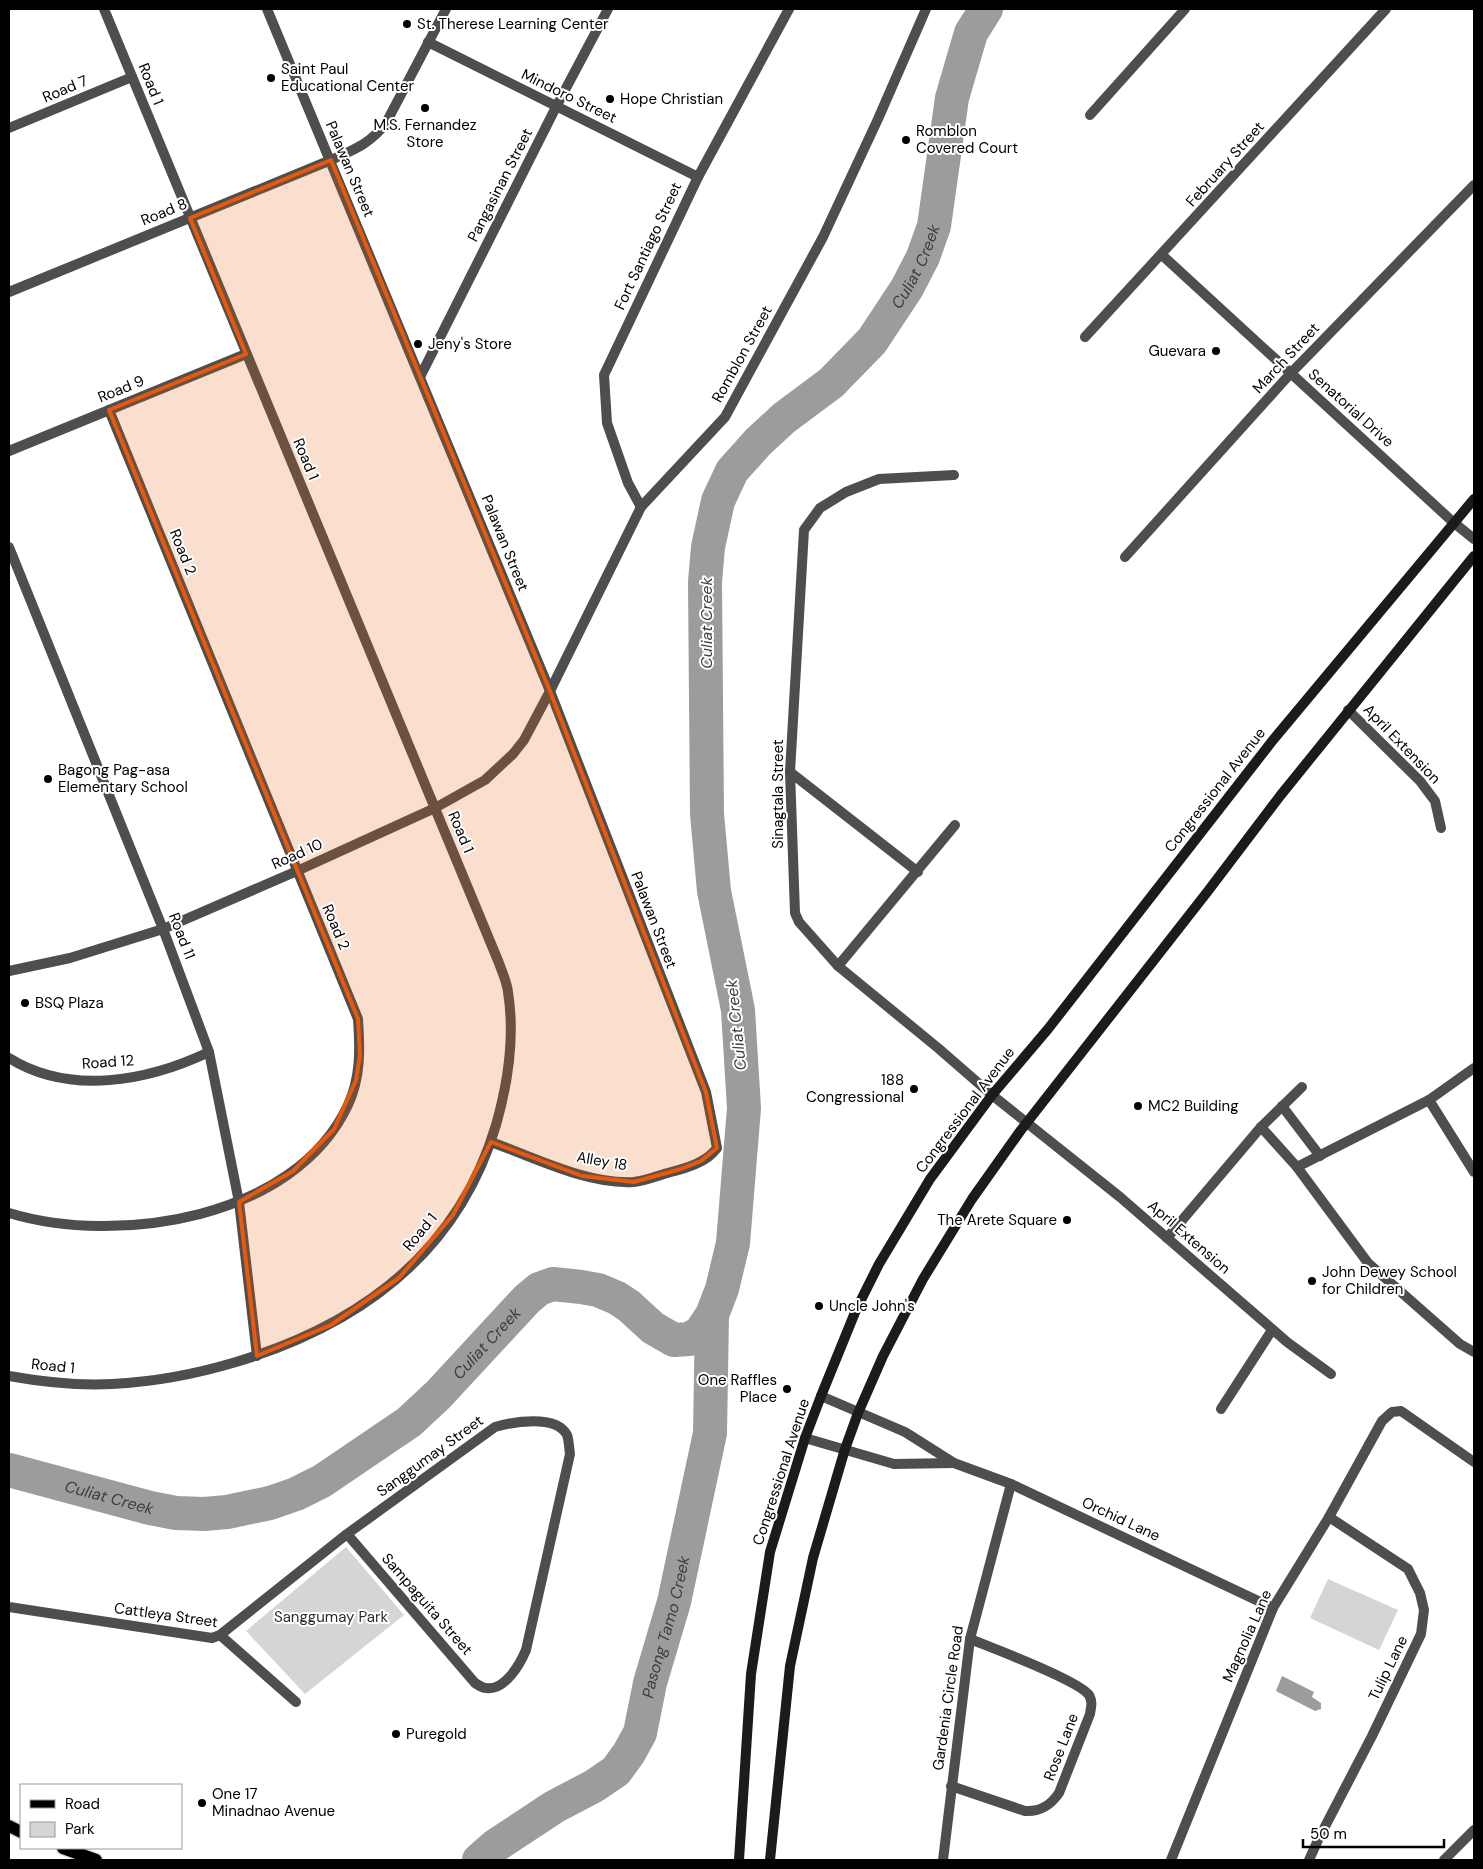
<svg xmlns="http://www.w3.org/2000/svg" width="1483" height="1869" font-family="'DM Sans',sans-serif">
<style>
.green{fill:#d5d5d5}
.water{fill:#9c9c9c}
.lines{fill:none;stroke-linecap:round;stroke-linejoin:round}
.river{stroke:#9c9c9c;stroke-width:34}
.primary-casing{stroke:#dbdbdb;stroke-width:15}
.minor{stroke:#4e4e4e;stroke-width:10}
.tertiary{stroke:#4e4e4e;stroke-width:10}
.secondary{stroke:#1b1b1b;stroke-width:10}
.primary{stroke:#000;stroke-width:12}
.marked{fill:#e8590c;fill-opacity:0.2;stroke:#e8590c;stroke-width:4;stroke-linejoin:round}
.poi-dot{fill:#000;stroke:#fff;stroke-width:2}
.labels{text-anchor:middle;dominant-baseline:central;stroke-width:4;stroke-linejoin:round;paint-order:stroke}
.poi-label{font-size:15px;fill:#000;stroke:#fff;text-anchor:start}
.street-label{font-size:15px;fill:#000;stroke:#fff}
.park-label{font-size:15px;fill:#2c2c2c;stroke:#fff}
.water-label{font-size:16px;font-style:italic;fill:#3d3d3d;stroke:#fff}
</style>
<rect width="100%" height="100%" fill="#fff"/>
<!-- green -->
<g class="green">
<path d="M346,1547l58,68 -99,79 -59,-63z"/>
<path d="M1328,1579l70,31 -19,40 -69,-32z"/>
</g>
<!-- water -->
<path class="water" d="M1282,1676l32,16 -2,5 9,6v6l-6,2 -39,-20z"/>
<g class="lines">
<!-- river -->
<g class="river">
<path id="s1" d="M9,1470l141,38 26,5 28,1 23,-2 43,-9 26,-9 26,-13 87,-59 29,-27 89,-96 12,-10 14,-5 28,3 17,3 19,8 12,8 24,22 21,12 15,-1 11,-6 12,-18 10,-26 6,-25 5,-21 11,-135 -6,-98 -24,-119 -7,-77 -2,-232 3,-35 10,-46 14,-30 26,-29 26,-24 47,-35 41,-42 35,-53 16,-31 11,-31 18,-128 19,-65 15,-24"/>
<path id="s2" d="M479,1860l16,-14 59,-39 40,-21 22,-15 13,-18 11,-20 10,-50 24,-81 36,-169 2,-118"/>
</g>
<!-- primary casing -->
<g class="primary-casing">
<g id="primary">
<path d="M9,1826l12,6"/>
<path d="M63,1848l33,12"/>
</g>
</g>
<!-- minor -->
<g class="minor">
<path d="M267,9l283,682 156,401 11,56c-10,14 -30,20 -46,24 -12,3 -25,9 -37,10 -46,3 -101,-25 -143,-40"/>
<path d="M428,42l270,135"/>
<path d="M1090,115l95,-106"/>
<path d="M9,128l123,-51"/>
<path d="M1162,255l291,267 21,17"/>
<path d="M1085,337l301,-328"/>
<path d="M420,377l136,-270 52,-98"/>
<path d="M9,451l237,-97"/>
<path d="M954,475l-75,4 -33,13 -26,16 -16,22 -14,242 5,141 4,9 39,44 100,82 54,47 128,102 167,145 44,32"/>
<path d="M641,507l-13,-24 -21,-60 -3,-48 94,-198 91,-168"/>
<path d="M9,547l154,382 46,123 30,150 18,154"/>
<path d="M1125,557l166,-184 183,-188"/>
<path d="M1348,710l72,71 15,20 6,27"/>
<path d="M790,772l128,100"/>
<path d="M838,966l117,-141"/>
<path d="M9,971l61,-13 93,-29 134,-58 138,-63 50,-28 28,-26 11,-14 26,-49 91,-184 84,-90 98,-180 55,-118 48,-110"/>
<path d="M9,1058c61,38 139,23 200,-6"/>
<path d="M1429,1100l45,72"/>
<path d="M1282,1106l38,50"/>
<path d="M1261,1127l36,40 71,96 92,81 14,8"/>
<path d="M1297,1167l132,-67 45,-32"/>
<path d="M9,1213c109,33 286,6 339,-108 13,-28 12,-56 10,-86l-249,-609"/>
<path d="M1167,1238l94,-111 41,-40"/>
<path d="M9,1376c34,6 68,10 103,8 42,-2 84,-10 124,-22 123,-37 222,-109 260,-237 12,-42 19,-89 12,-133 -1,-10 -6,-20 -9,-29l-395,-954"/>
<path d="M821,1396l84,36 49,31 57,21 262,124"/>
<path d="M1221,1409l51,-79"/>
<path d="M805,1438l89,26 60,-1"/>
<path d="M9,1607l203,31 8,-3 127,-101 148,-107c17,-5 61,-13 72,8 2,5 2,13 3,19l-44,196c-6,14 -21,41 -40,38 -3,0 -8,-3 -11,-5l-128,-149"/>
<path d="M220,1635l76,67"/>
<path d="M951,1786l74,25c15,1 25,-5 34,-18l31,-79c1,-7 3,-12 -1,-19 -11,-15 -97,-47 -119,-56"/>
<path d="M943,1860l27,-221 41,-155"/>
<path d="M1171,1860l102,-252 56,-91 53,-96 10,-9 9,-1 73,51"/>
<path d="M1309,1860l9,-20 54,-104 49,-102 3,-24 -4,-17 -12,-24 -79,-52"/>
<path d="M1444,1860l30,-30"/>
</g>
<!-- tertiary -->
<path class="tertiary" d="M9,292l322,-132c22,-10 39,-16 55,-37l60,-114"/>
<!-- secondary -->
<g class="secondary">
<path d="M739,1860l12,-186 19,-122 35,-114 16,-42 35,-86 23,-46 51,-85 62,-84 56,-66 225,-289 201,-241"/>
<path d="M770,1860l20,-194 23,-108 32,-109 13,-36 25,-57 40,-77 49,-80 49,-69 187,-239 72,-95 194,-240"/>
</g>
<!-- primary -->
<use href="#primary" class="primary"/>
</g>
<!-- marked area -->
<path class="marked" d="M331,160l219,531 156,401 11,56 -16,13 -20,8 -47,13 -52,-6 -91,-34 -38,73 -54,63 -68,47 -74,31 -18,-154 54,-31 41,-42 22,-49 4,-25 -2,-36 -249,-609 137,-56 -56,-136z"/>
<!-- markers -->
<g class="poi-dot">
<circle cx="407" cy="24" r="5"/>
<circle cx="271" cy="78" r="5"/>
<circle cx="610" cy="99" r="5"/>
<circle cx="425" cy="108" r="5"/>
<circle cx="906" cy="140" r="5"/>
<circle cx="418" cy="344" r="5"/>
<circle cx="1216" cy="351" r="5"/>
<circle cx="48" cy="779" r="5"/>
<circle cx="25" cy="1003" r="5"/>
<circle cx="914" cy="1089" r="5"/>
<circle cx="1138" cy="1106" r="5"/>
<circle cx="1067" cy="1220" r="5"/>
<circle cx="1312" cy="1281" r="5"/>
<circle cx="819" cy="1306" r="5"/>
<circle cx="787" cy="1389" r="5"/>
<circle cx="396" cy="1734" r="5"/>
<circle cx="202" cy="1803" r="5"/>
</g>
<g class="labels">
<!-- poi labels -->
<g class="poi-label">
<text x="417" y="24">St. Therese Learning Center</text>
<text x="281" y="69">Saint Paul<tspan x="281" dy="17">Educational Center</tspan></text>
<text x="620" y="99">Hope Christian</text>
<text x="425" y="125" text-anchor="middle">M.S. Fernandez<tspan x="425" dy="17">Store</tspan></text>
<text x="916" y="131">Romblon<tspan x="916" dy="17">Covered Court</tspan></text>
<text x="428" y="344">Jeny's Store</text>
<text x="1206" y="351" text-anchor="end">Guevara</text>
<text x="58" y="770">Bagong Pag-asa<tspan x="58" dy="17">Elementary School</tspan></text>
<text x="35" y="1003">BSQ Plaza</text>
<text x="904" y="1080" text-anchor="end">188<tspan x="904" dy="17">Congressional</tspan></text>
<text x="1148" y="1106">MC2 Building</text>
<text x="1057" y="1220" text-anchor="end">The Arete Square</text>
<text x="1322" y="1272">John Dewey School<tspan x="1322" dy="17">for Children</tspan></text>
<text x="829" y="1306">Uncle John's</text>
<text x="777" y="1380" text-anchor="end">One Raffles<tspan x="777" dy="17">Place</tspan></text>
<text x="406" y="1734">Puregold</text>
<text x="212" y="1794">One 17<tspan x="212" dy="17">Minadnao Avenue</tspan></text>
</g>
<!-- street labels -->
<g class="street-label">
<text transform="translate(151 84) rotate(68)">Road 1</text>
<text transform="translate(65 89) rotate(-23)">Road 7</text>
<text transform="translate(569 96) rotate(26)">Mindoro Street</text>
<text transform="translate(1225 164) rotate(-48)">February Street</text>
<text transform="translate(350 169) rotate(67)">Palawan Street</text>
<text transform="translate(500 185) rotate(-63)">Pangasinan Street</text>
<text transform="translate(164 212) rotate(-22)">Road 8</text>
<text transform="translate(648 246) rotate(-65)">Fort Santiago Street</text>
<text transform="translate(742 354) rotate(-61)">Romblon Street</text>
<text transform="translate(1286 358) rotate(-47)">March Street</text>
<text transform="translate(121 389) rotate(-22)">Road 9</text>
<text transform="translate(1351 408) rotate(42)">Senatorial Drive</text>
<text transform="translate(306 459) rotate(67)">Road 1</text>
<text transform="translate(505 543) rotate(68)">Palawan Street</text>
<text transform="translate(183 552) rotate(68)">Road 2</text>
<text transform="translate(1402 744) rotate(46)">April Extension</text>
<text transform="translate(1215 790) rotate(-52)">Congressional Avenue</text>
<text transform="translate(778 794) rotate(-90)">Sinagtala Street</text>
<text transform="translate(461 832) rotate(67)">Road 1</text>
<text transform="translate(297 854) rotate(-24)">Road 10</text>
<text transform="translate(654 920) rotate(69)">Palawan Street</text>
<text transform="translate(336 927) rotate(67)">Road 2</text>
<text transform="translate(182 936) rotate(69)">Road 11</text>
<text transform="translate(108 1062) rotate(-4)">Road 12</text>
<text transform="translate(965 1110) rotate(-53)">Congressional Avenue</text>
<text transform="translate(602 1161) rotate(10)">Alley 18</text>
<text transform="translate(420 1232) rotate(-50)">Road 1</text>
<text transform="translate(1189 1237) rotate(41)">April Extension</text>
<text transform="translate(53 1366) rotate(6)">Road 1</text>
<text transform="translate(430 1456) rotate(-36)">Sanggumay Street</text>
<text transform="translate(781 1472) rotate(-72)">Congressional Avenue</text>
<text transform="translate(1121 1519) rotate(25)">Orchid Lane</text>
<text transform="translate(427 1604) rotate(49)">Sampaguita Street</text>
<text transform="translate(166 1615) rotate(8)">Cattleya Street</text>
<text transform="translate(1247 1636) rotate(-66)">Magnolia Lane</text>
<text transform="translate(1388 1668) rotate(-64)">Tulip Lane</text>
<text transform="translate(948 1698) rotate(-82)">Gardenia Circle Road</text>
<text transform="translate(1061 1747) rotate(-69)">Rose Lane</text>
</g>
<!-- park labels -->
<g class="park-label">
<text x="331" y="1617">Sanggumay Park</text>
</g>
<!-- water labels -->
<g class="water-label">
<text stroke="none"><textPath href="#s1" startOffset="1950">Culiat Creek</textPath></text>
<text transform="translate(706 623) rotate(-90)">Culiat Creek</text>
<text transform="translate(736 1025) rotate(-96)">Culiat Creek</text>
<text stroke="none"><textPath href="#s1" startOffset="540">Culiat Creek</textPath></text>
<text stroke="none"><textPath href="#s1" startOffset="104">Culiat Creek</textPath></text>
<text stroke="none"><textPath href="#s2" startOffset="318">Pasong Tamo Creek</textPath></text>
</g>
</g>
<!-- border -->
<rect width="1483" height="1869" fill="none" stroke="#000000" stroke-width="20"/>
<!-- legend -->
<rect x="20" y="1784" width="162" height="65" fill="#ffffff" stroke="#999999"/>
<rect x="30" y="1800" width="25" height="8" fill="#000000" stroke="#999999"/>
<text x="65" y="1809" font-size="15" fill="#000000">Road</text>
<rect x="30" y="1822" width="25" height="15" fill="#d5d5d5" stroke="#999999"/>
<text x="65" y="1834" font-size="15" fill="#000000">Park</text>
<!-- scale -->
<path d="M1303 1839v8h141v-8" fill="none" stroke="#000000" stroke-width="2.5"/>
<text x="1310" y="1839" font-size="15" fill="#000000" stroke="#ffffff" stroke-width="4" paint-order="stroke">50 m</text>
</svg>
